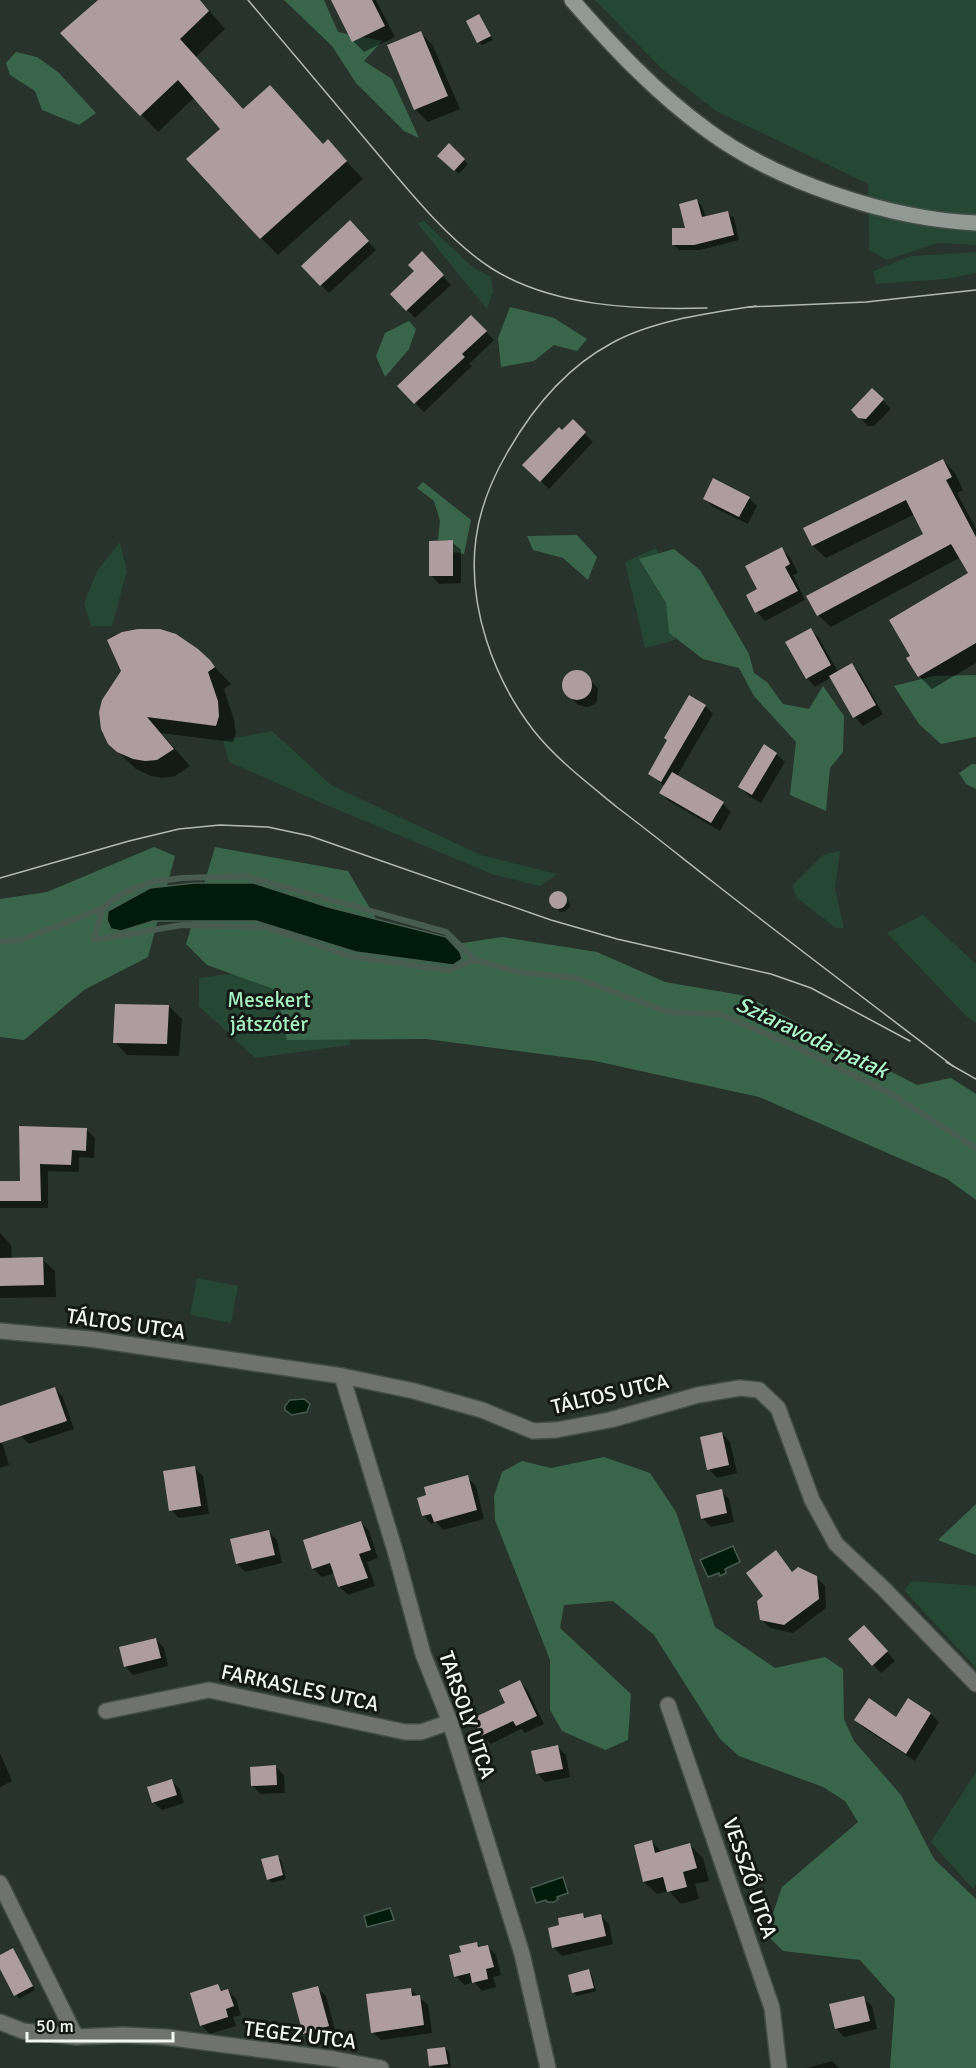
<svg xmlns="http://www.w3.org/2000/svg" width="976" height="2068" font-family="Signika,sans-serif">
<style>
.green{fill:#254733}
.forest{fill:#39664b}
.water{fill:#001b0a;stroke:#485d50;stroke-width:1.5}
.shadow{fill:#0007}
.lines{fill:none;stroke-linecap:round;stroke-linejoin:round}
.stream{stroke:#485d50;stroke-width:6}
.building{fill:#ae9d9f}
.street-casing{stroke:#434e47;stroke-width:18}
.secondary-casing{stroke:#434e47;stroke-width:18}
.street{stroke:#6e736f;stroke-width:15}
.secondary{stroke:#909a93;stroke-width:15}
.tram{stroke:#b2bab4;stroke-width:1.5}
.labels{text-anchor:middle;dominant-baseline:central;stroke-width:6;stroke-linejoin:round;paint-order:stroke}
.park-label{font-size:21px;fill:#a6efc1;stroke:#141915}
.street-label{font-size:21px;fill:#f0f7f2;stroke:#141915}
.water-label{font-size:22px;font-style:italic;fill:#aff8ca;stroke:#141915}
</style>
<rect width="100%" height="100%" fill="#27332b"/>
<!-- green -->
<g class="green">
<path d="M595,0h381v245l-39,-2 -50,17 -18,-10 -1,-66 -152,-73 -54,-42z"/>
<path d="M424,221l47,45 20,11 2,15 -6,17 -70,-86z"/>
<path d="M976,252v21l-30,6 -70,5 -3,-13 38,-15z"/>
<path d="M120,542l7,29 -15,55h-21l-7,-22 13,-33z"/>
<path d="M656,548l25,52 -6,40 -30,8 -20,-86z"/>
<path d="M272,731l59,54 150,70 76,19 -17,12 -48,-12 -168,-70 -95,-42 -6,-22z"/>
<path d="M840,851l-5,37 9,40h-8l-39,-30 -5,-12 31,-31z"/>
<path d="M923,915l53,49v59l-9,-6 -80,-84z"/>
<path d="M266,969l81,12 3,64 -95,13 -56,-52v-28z"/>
<path d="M197,1278l41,8 -7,37 -41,-8z"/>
<path d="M912,1581l64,5v82l-72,-78z"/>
<path d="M976,1772v112l-3,5 -42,-47z"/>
</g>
<!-- forest -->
<g class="forest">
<path d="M284,0h40l14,32 44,9 -18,20 28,18 27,59 -15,-7 -48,-48 -24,-37z"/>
<path d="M16,52l21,5 21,15 38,41 -17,12 -37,-15 -7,-19 -25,-16 -4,-12z"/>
<path d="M510,307l44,11 33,21 -10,12 -23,-6 -20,16 -33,6 -3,-29z"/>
<path d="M409,321l7,8 -7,20 -24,28 -9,-21 9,-23z"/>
<path d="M423,482l48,38 -7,34 -11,-2v-12h-15l2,-19 -6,-20 -17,-13z"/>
<path d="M577,535l20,22 -9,23 -25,-22 -30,-8 -6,-14z"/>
<path d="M674,549l26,21 49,84 5,19 13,9 16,22 26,5 14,-23 21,30 -1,36 -13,16 -4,43 -36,-16 6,-53 -42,-46 -15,-28 -36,-9 -34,-26 -3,-30 -27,-44z"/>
<path d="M976,675v62l-35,7 -22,-20 -25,-38 39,-10z"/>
<path d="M972,764h4v25l-10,-5 -7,-11z"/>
<path d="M154,847l21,9 -27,101 -64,33 -60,50 -24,-3v-138l47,-7z"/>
<path d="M215,847l133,24 37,63 51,13 66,-10 95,15 68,30 81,14 171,89 34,-7 25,16v106l-29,-21 -188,-82 -164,-36 -169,-22 -139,1 -11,-50 -69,-25 -21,-21z"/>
<path d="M604,1457l46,16 26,39 39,115 60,41 50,-11 18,12 1,50 10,22 47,54 33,64 42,40v169h-86l5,-69 -35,-39 -77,-9 -17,-17 16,-47 76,-65 -13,-21 -22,-14 -84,-31 -19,-17 -66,-104 -41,-34 -49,4 -4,23 71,66 -3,46 -23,10 -43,-19 -12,-21v-50l-55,-140 -1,-24 8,-24 20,-11 29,7z"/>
<path d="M976,1504v51l-38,-15z"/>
</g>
<!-- water -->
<g class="water">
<path d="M194,883h59l75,24 118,30 14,15 2,7 -9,6 -97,-13 -100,-31h-103l-32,10 -10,-2 -4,-9 1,-9 42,-23z"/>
<path d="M304,1399l6,5 -3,8 -15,3 -7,-5v-4l5,-6z"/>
<path d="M733,1546l7,16 -15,7 1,4 -6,3 -1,-3 -11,4 -8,-17z"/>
<path d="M563,1877l5,16 -11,4 1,2 -4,3h-7l-1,-2 -10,3 -5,-15z"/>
<path d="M390,1908l4,12 -27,7 -3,-11z"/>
</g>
<!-- shadow -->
<g class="shadow">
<path d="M101,0h99l25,29 -29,28 48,53 26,-23 54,58 4,-3 35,37 -85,76 -17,-17 -38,-109 -28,-32 -37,35 -96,-99z"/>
<path d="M333,0h43l19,37 -31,15 -11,-11z"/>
<path d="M479,16l14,24 -11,5 -3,-3z"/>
<path d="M421,33l12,13 27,63 -32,13 -13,-13z"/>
<path d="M449,145l19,19 -9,10 -20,-18z"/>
<path d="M697,200l5,6 4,12 22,-5 6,5 5,22 -39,10h-21l-5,-5 13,-15z"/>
<path d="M358,231l18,19 -47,43 -26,-27z"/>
<path d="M422,254l29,31 -36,33 -23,-24 24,-23z"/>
<path d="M471,317l23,23 -25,24 3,2 -48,46 -25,-26z"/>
<path d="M873,390l18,19 -17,17h-6l-15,-16z"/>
<path d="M573,422l20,20 -44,47 -25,-24z"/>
<path d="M943,460l12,13 8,17 -6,3 19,36v134l-44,26 -13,-13 -10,-18 61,-84 -9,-17 -130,70 -13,-12 107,-81 -10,-20 -89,44 -13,-12 -8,-17z"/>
<path d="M749,498l8,8 -9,18 -35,-17 -8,-8z"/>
<path d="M452,542l9,8v33l-22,1 -8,-9z"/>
<path d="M781,549l9,8 8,16 -5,2 12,25 -40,21 -8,-9 -9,-17 11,-6z"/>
<path d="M811,630l8,8 19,34 14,-7 8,8 23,41 -20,12 -8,-9 -23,-40 -17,10 -8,-9z"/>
<path d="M209,661l22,23 -7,5 10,31 2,13 -3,9 -72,-9 29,33 -15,10 -12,2 -12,-2 -15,-7 -27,-26z"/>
<path d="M574,672l8,1 16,15 -1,13 -2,3 -8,3 -9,-2 -12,-12 -3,-8 3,-8z"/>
<path d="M705,706l8,8 -36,62 46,28 8,8 -11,19 -51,-30 -8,-8 4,-7 -15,-12z"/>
<path d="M776,754l9,8 -24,41 -12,-7 -9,-9z"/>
<path d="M560,893l9,8 1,6 -4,4 -5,1 -10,-8v-6l3,-4z"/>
<path d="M169,1006l13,13 -3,37 -52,-1 -12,-13z"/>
<path d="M21,1127l66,3 8,8 -1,20 -15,-1v15l-31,-1v37h-48v-25h22z"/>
<path d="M0,1233l11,12 1,15 30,-1 13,12 1,26 -56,1z"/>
<path d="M55,1389l8,8 11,32 -45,15 -8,-8z"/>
<path d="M722,1433l8,9 7,31 -20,5 -8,-9z"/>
<path d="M0,1442l3,3 6,20 -9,3z"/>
<path d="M195,1468l8,8 6,38 -30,4 -8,-8z"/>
<path d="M467,1477l9,9 8,33 -41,11 -7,-8 -5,2 -8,-9z"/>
<path d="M721,1491l8,8 5,23 -23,5 -9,-9z"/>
<path d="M361,1522l8,9 9,27 -11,4 8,24 -27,9 -8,-8 -5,-14 -13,4 -9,-8 -9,-28z"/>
<path d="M268,1531l9,9 5,23 -37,9 -8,-8z"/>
<path d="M776,1552l17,21 23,4 9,9 1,22 -33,25 -23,-5 -9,-9z"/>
<path d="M872,1635l23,26 -14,12 -8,-8z"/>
<path d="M156,1639l8,9 4,18 -35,9 -8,-9z"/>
<path d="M520,1682l8,9 16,33 -19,9 -4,-4 -30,15 -9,-9 25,-31z"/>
<path d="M908,1700l23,14 8,8 -24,39 -51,-33 -8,-8 40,-1z"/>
<path d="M558,1747l8,8 4,22 -25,5 -8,-9z"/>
<path d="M0,1753l12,28 -12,6z"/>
<path d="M276,1767l8,8 1,18 -25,1 -8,-9z"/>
<path d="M172,1781l8,8 4,14 -22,7 -9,-8z"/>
<path d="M652,1842l10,10 28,-7 13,13 6,23 -14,3 4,15 -18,5 -12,-13 -12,3 -13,-12z"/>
<path d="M277,1857l4,3 5,19 -14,4 -4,-4z"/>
<path d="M583,1914l4,5 14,-3 8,8 4,20 -51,12 -9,-9 8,-21z"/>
<path d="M476,1943l5,5 7,-1 8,8 5,20 -8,2 3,10 -14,4 -8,-9 -10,3 -8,-9 6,-23z"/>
<path d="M13,1950l22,40 -16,9 -19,-33v-9z"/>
<path d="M589,1971l3,4 4,16 -19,5 -4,-4z"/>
<path d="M218,1986l6,6 4,-2 8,9 5,16 -8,2 3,9 -26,8 -8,-8 -10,-32z"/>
<path d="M317,1988l9,8 10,38 -24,7 -8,-8z"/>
<path d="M410,1989l18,16 4,28 -51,7 -9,-8z"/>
<path d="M863,1998l9,8 5,23 -33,8 -8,-9z"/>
<path d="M445,2048l4,4 2,15 -18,1 -2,-2z"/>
<path d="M832,2061l7,7h-32z"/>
</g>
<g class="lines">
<!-- stream -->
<g class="stream">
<path d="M103,908l20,-15 29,-11 30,-4 63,-2 201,56 29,28"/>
<path d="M0,941l21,-1 82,-32 -9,32 88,-15 84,2 83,29 99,14 27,-10 44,12 57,6 92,34 52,2 76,33 95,47 85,54"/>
</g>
</g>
<!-- building -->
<g class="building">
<path d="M98,0h102l9,11 -29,28 37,41 26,29 27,-24 53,59 5,-5 19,22 -87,78 -74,-80 34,-30 -42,-49 -38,36 -80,-83z"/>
<path d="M331,0h41l13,26 -33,16z"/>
<path d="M479,14l12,22 -14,7 -11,-22z"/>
<path d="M421,31l27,65 -34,14 -27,-65z"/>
<path d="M449,143l16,16 -11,12 -17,-15z"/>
<path d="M697,199l5,18 26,-6 6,24 -40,10h-22v-17h13l-6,-24z"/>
<path d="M350,220l19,21 -49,45 -19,-20z"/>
<path d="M422,251l22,24 -38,36 -16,-17 24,-23 -6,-6z"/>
<path d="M471,315l16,16 -25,23 3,3 -51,47 -17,-18z"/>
<path d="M872,388l12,11 -18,20 -8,-1 -7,-8z"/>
<path d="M573,419l13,13 -46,50 -18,-17 37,-38 3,3z"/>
<path d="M943,459l9,18 -6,3 30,57v106l-58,34 -12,-19 4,-2 -21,-36 79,-47 -17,-29 -134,72 -11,-20 117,-62 -17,-34 -94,46 -9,-18z"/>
<path d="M713,478l37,19 -11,20 -36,-18z"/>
<path d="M453,540v36h-24v-35z"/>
<path d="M782,547l8,17 -5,3 13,24 -43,22 -9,-18 11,-6 -12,-23z"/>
<path d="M811,628l20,37 -25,14 -21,-37z"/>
<path d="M138,629h22l16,5 22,15 12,11 5,7 -7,5 10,29 1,15 -3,10 -69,-9 27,32 -17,11 -12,1 -12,-2 -16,-7 -9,-8 -7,-15 -2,-17 3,-12 19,-29 -14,-31 15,-8z"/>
<path d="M852,663l24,42 -23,13 -24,-42z"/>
<circle cx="577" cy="685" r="15"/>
<path d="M689,695l17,10 -45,77 -13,-8 19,-34 -3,-2z"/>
<path d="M764,744l13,9 -25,42 -14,-8z"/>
<path d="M672,772l52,30 -13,21 -52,-30z"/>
<circle cx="558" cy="900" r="9"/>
<path d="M115,1004l54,1 -2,39 -54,-1z"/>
<path d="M19,1126l68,2 -1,23 -14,-1 -1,15 -31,-1 1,37h-41v-20h20z"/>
<path d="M43,1257l1,28 -44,1v-28z"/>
<path d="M55,1387l12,34 -67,22v-37z"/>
<path d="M722,1432l7,33 -22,5 -7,-33z"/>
<path d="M195,1466l6,40 -32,5 -6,-40z"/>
<path d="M468,1475l9,35 -43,12 -3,-8 -9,2 -5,-18 9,-3 -2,-8z"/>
<path d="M722,1489l5,24 -26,6 -5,-24z"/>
<path d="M361,1521l10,29 -12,4 9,24 -30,9 -8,-24 -18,6 -9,-29z"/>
<path d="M269,1530l6,25 -39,9 -6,-25z"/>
<path d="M776,1550l16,22 6,-5 19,9 2,23 -35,26 -24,-5 -3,-19 6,-5 -17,-23z"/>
<path d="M864,1625l24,26 -16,15 -24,-27z"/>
<path d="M156,1638l5,20 -37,9 -5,-20z"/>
<path d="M520,1680l17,36 -21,10 -3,-5 -32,15 -8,-18 32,-15 -6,-13z"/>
<path d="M869,1698l27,19 12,-19 23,15 -25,41 -52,-34z"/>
<path d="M558,1745l5,24 -27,5 -5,-23z"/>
<path d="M276,1765l1,20 -26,1 -1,-19z"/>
<path d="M172,1779l5,16 -25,8 -5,-16z"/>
<path d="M652,1840l3,13 35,-10 7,25 -14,4 4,15 -20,5 -4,-15 -20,5 -9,-37z"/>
<path d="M278,1855l5,20 -16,5 -6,-21z"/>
<path d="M583,1913l1,5 17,-4 5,22 -54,12 -4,-20 11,-3 -1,-7z"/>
<path d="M477,1942l1,5 10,-2 6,22 -8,2 2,10 -16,4 -2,-10 -16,4 -5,-22 12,-3 -2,-6z"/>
<path d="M13,1948l20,38 -19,10 -14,-27v-14z"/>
<path d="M589,1969l5,19 -22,5 -4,-18z"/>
<path d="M218,1984l3,7 7,-2 6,17 -8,3 2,8 -28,9 -10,-33z"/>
<path d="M318,1986l11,40 -26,8 -11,-41z"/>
<path d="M411,1988l1,8 8,-1 4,30 -53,8 -5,-39z"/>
<path d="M864,1996l6,25 -35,8 -6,-25z"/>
<path d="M445,2047l3,17 -19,2 -2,-17z"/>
</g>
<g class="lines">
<!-- street casing -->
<g class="street-casing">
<g id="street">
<path d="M0,1331l90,8 252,37 72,15 68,19 51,21 23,-1 54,-10 88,-25 42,-7 19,2 19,18 34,92 24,44 48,45 92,95"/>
<path d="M342,1376l54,178 27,100 27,68 72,232 26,114"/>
<path d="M668,1705l104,303 7,60"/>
<path d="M106,1711l103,-21 196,42h16l29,-10"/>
<path d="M0,1883l76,154"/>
<path d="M0,2022l23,9 53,6 47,-2 42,2 169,22 47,9"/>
</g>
</g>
<!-- secondary casing -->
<g class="secondary-casing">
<path id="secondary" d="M572,0c41,47 84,93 135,130 70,52 182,89 269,93"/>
</g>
<!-- street -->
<use href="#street" class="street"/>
<!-- secondary -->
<use href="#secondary" class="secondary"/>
<!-- tram -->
<g class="tram">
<path d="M248,0c43,51 86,102 129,153 32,38 72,88 114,115 61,39 146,42 216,40"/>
<path d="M756,306c-46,7 -102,14 -144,37 -45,24 -80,66 -105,110 -15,26 -27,55 -31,85 -9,67 17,140 58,193 23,29 55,53 84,77 32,24 63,49 95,74 79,62 160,123 240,184"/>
<path d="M749,307l117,-5 110,-12"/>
<path d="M0,878l129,-37 50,-12 41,-4 48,2 42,9 241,84 66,19 154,35 40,14 99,53"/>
<path d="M946,1062l30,17"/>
</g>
</g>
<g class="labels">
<!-- park labels -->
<g class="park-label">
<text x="269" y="1000">Mesekert<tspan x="269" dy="24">játszótér</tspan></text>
</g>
<!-- street labels -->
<g class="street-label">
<text transform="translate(126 1324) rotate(8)">TÁLTOS UTCA</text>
<text transform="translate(610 1394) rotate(-13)">TÁLTOS UTCA</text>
<text transform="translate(300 1688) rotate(12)">FARKASLES UTCA</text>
<text transform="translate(467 1715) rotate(71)">TARSOLY UTCA</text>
<text transform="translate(750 1878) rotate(71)">VESSZŐ UTCA</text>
<text transform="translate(300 2035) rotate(7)">TEGEZ UTCA</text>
</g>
<!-- water labels -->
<g class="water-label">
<text transform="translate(812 1037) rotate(25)">Sztaravoda-patak</text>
</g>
</g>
<!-- scale -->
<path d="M27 2032v9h146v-9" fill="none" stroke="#f0f7f2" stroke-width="3"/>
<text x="36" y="2032" font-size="18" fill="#f0f7f2" stroke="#141915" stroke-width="4.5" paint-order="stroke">50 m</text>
</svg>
